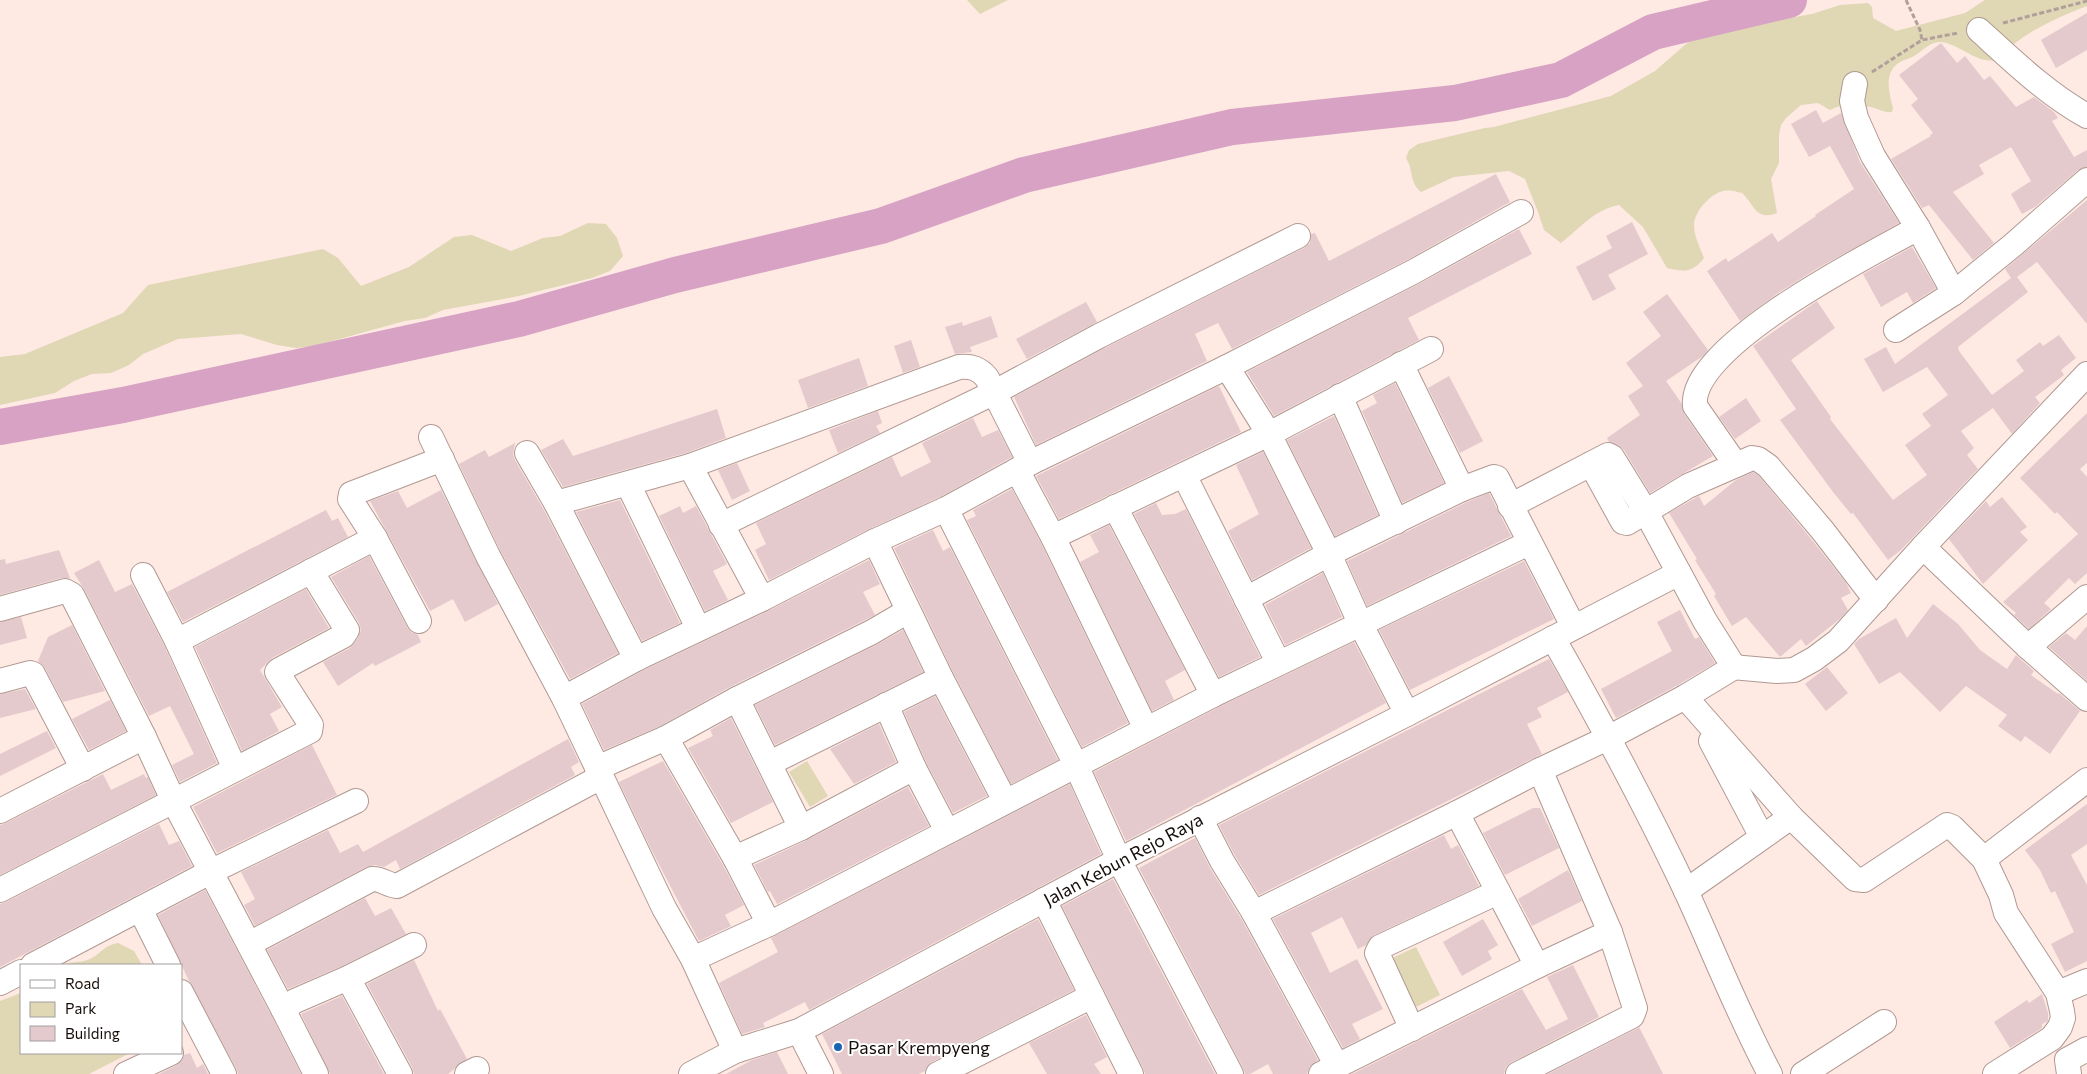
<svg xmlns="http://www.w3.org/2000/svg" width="2087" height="1074" font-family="Commissioner,sans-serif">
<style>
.green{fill:#e0d7b5}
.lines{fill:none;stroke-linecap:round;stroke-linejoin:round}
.river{stroke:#d7a2c4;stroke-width:36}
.building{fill:#e5cacd}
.street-casing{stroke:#b19992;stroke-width:26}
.path{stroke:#b09f9a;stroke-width:3;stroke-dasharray:5 2.5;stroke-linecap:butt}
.street{stroke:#fff;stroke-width:24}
.poi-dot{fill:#1a64b3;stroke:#fff;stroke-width:2}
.labels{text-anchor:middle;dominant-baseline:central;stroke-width:4;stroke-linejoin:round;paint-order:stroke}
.street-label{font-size:18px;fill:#150d0a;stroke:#fff}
.poi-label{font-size:18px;fill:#150d0a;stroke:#fff;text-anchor:start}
</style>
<rect width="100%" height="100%" fill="#fee9e3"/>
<!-- green -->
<g class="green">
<path d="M967,0h41l-28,14z"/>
<path d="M1985,0h102v6c-33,12 -67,29 -92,54 -18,4 -35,-16 -54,-18 -11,-1 -18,9 -27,14 -5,3 -12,4 -17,8 -13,11 -8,29 -4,44l-1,4c-8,1 -13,-3 -21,-5 -14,-2 -27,-4 -41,3l-12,-7 -17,2 -15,13 -5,7 -2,10v28l-8,16 6,34c-22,8 -22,-8 -35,-20 -5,-1 -14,-4 -19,-2 -13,3 -29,21 -29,34 0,12 6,22 10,33 -11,15 -21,14 -37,10l-24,-41 -24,-22c-24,4 -40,24 -58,38l-17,-13 -6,-18 -13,-33 -16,-8 -55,6 -33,15c-12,-10 -7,-21 -15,-34l3,-8 9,-6 67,-16 9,-1 117,-31 44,-25 31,-27 22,-14 48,-6 56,-10 28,-9 28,-2 4,4 1,11 23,13 69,-18z"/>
<path d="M588,223l18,1 11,14 6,18 -13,15 -18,7 -73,18 -76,14 -18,8 -20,3 -91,25 -18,2 -19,-3 -36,-11 -63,5 -35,15 -14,11 -18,8 -19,1 -18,7 -19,12 -55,12v-48l25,-3 98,-41 25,-28 175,-36 15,9 23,28 48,-19 45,-30 18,-2 39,16 32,-13 17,-2z"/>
<path d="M807,761l21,35 -18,11 -21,-35z"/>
<path d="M118,943l16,8 8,14h-79c8,-4 16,-2 24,-5 13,-4 16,-15 31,-17z"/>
<path d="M1416,947l24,48 -24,12 -24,-49z"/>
<path d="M21,993v60h109l-41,21h-89v-73z"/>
</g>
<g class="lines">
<!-- river -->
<path class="river" d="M0,427l123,-22 396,-86 156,-44 206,-49 143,-51 208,-48 223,-24 106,-23 92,-48 136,-32"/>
</g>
<!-- building -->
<g class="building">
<path d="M2087,13v37l-31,18 -15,-28z"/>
<path d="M1941,43l16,20 8,-7 19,24 6,-4 26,31 18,-10 20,15 4,6 -6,3 22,36 13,-7v17l-9,3 -43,37 -13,7 -11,-20 20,-13 -20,-34 -32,18 5,9 -31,18 41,51 -21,17 -44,-55 -7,3 -31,-49 40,-23 -1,-1 3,-2 -22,-28 7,-6 -19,-24z"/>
<path d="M1816,110l7,13 18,-10 19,49 39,61 -81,45 -40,25 -38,28 -33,-50 19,-13 2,4 44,-29 6,9 38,-26 -1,-1 39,-26 -24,-43 -21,11 -18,-33z"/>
<path d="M1496,174l14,28 -103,58 -175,89 -14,-26 -23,11 12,27 -171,84 -22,-48 91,-49 199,-100 6,-5 1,-9 4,-1 14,28z"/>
<path d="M2087,200v124l-50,-62 -20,15 11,15 -70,55 1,4 33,44 32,-24 -8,-11 24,-18 3,4 16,-11 17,23 -15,12 3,5 -29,22 5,6 -28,31 -19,-26 -32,23 13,17 -7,7 11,14 -77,81 -13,10 -35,-47 -2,1 -18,-22 -53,-72 16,-11 -43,-63 64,-45 18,27 -44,32 40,57 -1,2 63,81 34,-25 -22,-30 26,-19 -9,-12 26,-19 -21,-28 -44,25 -19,-33 22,-12 9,17 116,-86 -6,-9z"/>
<path d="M1632,222l16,32 -40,21 8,14 -23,12 -17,-34 36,-19 -6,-12z"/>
<path d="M1519,229l13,25 -124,64 11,22 -145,76 -27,-44 172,-88z"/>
<path d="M1912,247l24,41 -23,15 -6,-11 -26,15 -18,-33z"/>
<path d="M1667,294l41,56 -5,6 -37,25 16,23 2,10 29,42 -63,37 -26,-43 -6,-5 -9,-3 -2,-4 33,-23 -12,-19 15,-10 -17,-23 35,-27 -18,-24z"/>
<path d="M1086,302l11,20 -70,37 -11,-20z"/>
<path d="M991,316l7,21 -28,10 2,5 -17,2 -10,-27 17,-5 1,4z"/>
<path d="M911,340l9,27 -17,6 -9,-27z"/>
<path d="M859,358l9,28 -60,22 -10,-28z"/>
<path d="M1449,376l34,65 -23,12 -32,-65z"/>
<path d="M1395,383l49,100 -42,20 -40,-92 15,-8 -4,-8z"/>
<path d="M1219,386l22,46 -182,87 -23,-43z"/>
<path d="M1746,398l15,23 -26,18 -16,-22z"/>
<path d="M717,409l9,29 -40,15 -123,34 -22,-37 22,-11 10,17z"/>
<path d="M878,411l4,12 -6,3 4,7 -42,20 -9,-23z"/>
<path d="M2087,413v50l-7,6 7,8v96l-12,11 -6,-6 -25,25 7,6 -22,20 -15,-14 2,-2 -13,-11 75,-68 -21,-22 -2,2 -35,-36z"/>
<path d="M1334,416l44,99 -43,21 -48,-96z"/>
<path d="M973,418l9,19 16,-7 14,27 -72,40 -71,32 -100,51 -14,-30 11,-6 -10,-21 136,-66 9,20 30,-15 -9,-19z"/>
<path d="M515,443l-2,11 2,6 29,50 74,143 -48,26 -70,-129 -41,-86 26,-14 4,7z"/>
<path d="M1263,452l48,96 -59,32 -24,-49 31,-17 -23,-49z"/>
<path d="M737,463l13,28 -18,9 -14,-30z"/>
<path d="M1753,472l6,4 53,64 34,43 5,10 -10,5 7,12 -7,8 -35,28 -5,-7 -21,18 -34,-40 -14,9 -18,-30 2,-2 -21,-34 2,-1 -28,-46 30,-17 5,10 32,-26z"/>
<path d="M1012,489l29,54 87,180 -46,24 -115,-227 9,-4 -3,-6z"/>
<path d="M441,490l57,114 -33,18 -12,-23 -23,12 -60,-110 28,-10 9,17z"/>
<path d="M1489,493l22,43 -144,70 -20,-45 120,-59z"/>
<path d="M2002,497l25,30 -7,5 8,8 -45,44 -34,-45 37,-38 4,6z"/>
<path d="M620,500l60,123 -38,18 -66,-129z"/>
<path d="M1156,503l6,12 13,-1 11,-5 74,148 -41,20 -85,-163z"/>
<path d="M680,506l3,7 13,-7 31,58 -14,7 15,29 -23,11 -46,-95z"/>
<path d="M326,510l6,11 6,-3 10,19 -165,85 -16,-30z"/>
<path d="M1109,525l76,145 -20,11 9,19 -22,11 -72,-149 19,-10 -9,-17z"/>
<path d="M933,530l10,21 7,-4 108,213 -47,24 -58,-112 -59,-124z"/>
<path d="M59,550l11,28h-9l-61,17v-35l5,-1 1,5z"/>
<path d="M369,556l38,71 4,5 7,3 3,7 -46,24 -2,-3 -35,23 -15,-24 27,-14 8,-10 3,-8 -2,-7 -28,-46z"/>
<path d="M99,560l16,32 17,-8 33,63 52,116 -37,19 -8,-17 22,-11 -24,-48 -21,10 -65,-127 -10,-16z"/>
<path d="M869,560l11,24 -17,8 12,23 -145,72 -70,39 -56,24 -22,-46 60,-33 126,-60z"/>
<path d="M1524,561l30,58 -144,71 -31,-60z"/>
<path d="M1323,573l19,44 -57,28 -20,-40z"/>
<path d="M306,589l23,39 -57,30 -12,12 22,37 -12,7 9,17 -37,20 -47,-104z"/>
<path d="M1933,604l25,20 22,26 27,19 9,-14 18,16 -3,4 27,19 1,-1 21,18 -30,43 -25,-18 -4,6 -23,-16 9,-11 -41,-29 -26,26 -40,-40 -21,12 -25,-40 5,-5 37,-21 11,20z"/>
<path d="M1680,610l15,29 4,-2 16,26 -37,22 -62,33 -15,-29 71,-38 -15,-29z"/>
<path d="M21,617l6,21 -27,7v-23z"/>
<path d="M72,625l33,66 -42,11 -18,-34 -7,-7 10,-24z"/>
<path d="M2087,626v55l-38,-34 17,-14 9,7z"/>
<path d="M903,630l20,42 -148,73 -20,-40 123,-61z"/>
<path d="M1354,642l32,61 -2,1 -258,137 -32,-69 125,-65z"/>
<path d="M1549,659l19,33 -31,16 5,9 -15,7 15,30 -283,141 -25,-41 -15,-29z"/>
<path d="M1827,667l21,26 -22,18 -21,-27z"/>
<path d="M25,689l11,20 -36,9v-24z"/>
<path d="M935,696l52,100 -34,17 -27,-51 -22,-50z"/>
<path d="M110,700l16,31 -37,19 -17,-31z"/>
<path d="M731,718l42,84 -42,21 -43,-75 25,-12 -3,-6z"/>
<path d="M879,724l17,38 -42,22 -24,-35z"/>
<path d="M47,731l9,17 -56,28v-22z"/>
<path d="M568,739l11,23 -8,5 4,8 -175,94 -4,-9 -12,7 -9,-2 -9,2 -111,59 -11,-21 11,-6 -14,-27 87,-42 12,23 18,-9 5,8z"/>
<path d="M312,745l25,50 -120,58 -24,-46z"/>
<path d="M663,761l60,104 21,40 -19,10 6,11 -32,15 -49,-94 -31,-65z"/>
<path d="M103,774l8,16 33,-16 2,4 2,-1 8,18 -156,80v-50l6,-2z"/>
<path d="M1070,784l31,70 -292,156 -4,-8 -42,21 2,4 -23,7 -23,-51 59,-31 -7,-14z"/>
<path d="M908,787l21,39 -152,78 -7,-13 -2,1 -14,-27 53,-25z"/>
<path d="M2087,804v40l-16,11 16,30v76l-22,11 -14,-28 23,-12 -19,-41 -4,2 -11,-23 -15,-20z"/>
<path d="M1533,808h7l19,40 -54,27 -22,-42z"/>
<path d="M159,824l10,21 10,-4 13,25 -192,101v-63l6,-2z"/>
<path d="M1444,835l7,14 7,-4 21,41 -105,49 -8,10 -8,4 -16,-32 -31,16 19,40 27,-14 26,50 -31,15 8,15 -17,9 -70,-129z"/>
<path d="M1195,838l15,30 32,52 76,140 -8,6 -3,8h-34l-5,-10 -18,10h-5l-2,-6 -104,-200z"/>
<path d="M1568,870l14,31 -50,25 -14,-27z"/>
<path d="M1113,879l102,195h-70l-2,-6 -81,-162z"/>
<path d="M205,890l66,125 30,59h-63l-2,-6 -47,-87 -31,-66z"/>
<path d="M365,898l10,18 16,-8 15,26 -64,32 -54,23 -21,-39z"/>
<path d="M1038,919l36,71 -142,72 -7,9 -6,3h-77l-20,-40z"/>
<path d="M1483,919l15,26 -10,6 4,8 -30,17 -19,-34z"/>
<path d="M414,960l24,51 2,-2 27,50 -19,15h-34l-2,-7 -45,-83z"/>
<path d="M1573,965l26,52 -87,45 -6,5 -2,7h-152l170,-85 24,41 22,-11 -21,-42z"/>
<path d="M2042,994l6,19v8l-6,3v4l-32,20 -16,-26 33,-22 2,3z"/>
<path d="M342,996l42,78h-54l-29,-60z"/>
<path d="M1086,1015l21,42 -13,7 7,10h-54l-18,-31z"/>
<path d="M1639,1027l24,47h-115l90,-46z"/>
<path d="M777,1052l11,22h-62l26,-14z"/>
<path d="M190,1053l7,15 6,-4 5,10h-49l18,-9 5,-4 2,-6z"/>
</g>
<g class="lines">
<!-- street casing -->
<g class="street-casing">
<g id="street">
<path d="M1979,30c34,31 68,64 108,86"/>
<path d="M1855,84l-3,17 4,17 17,38 45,72 36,65"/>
<path d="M1896,330l58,-37 59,-48 74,-65"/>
<path d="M1401,364l61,125"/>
<path d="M1227,367l42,67 60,120 31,69 47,91"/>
<path d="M1340,396l56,126"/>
<path d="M431,437l57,119 76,142 100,210 29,51 42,92"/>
<path d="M527,453l29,50 80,156"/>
<path d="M1591,464l32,58 4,1 61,-37 64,-28 6,1 10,7 55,65 53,69"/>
<path d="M1736,465l-41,-59c-7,-60 176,-152 223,-178"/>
<path d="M690,466l269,-99c12,-1 20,1 28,11l43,85"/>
<path d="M1017,470l36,67 93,192"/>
<path d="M1184,475l94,187"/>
<path d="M628,484l70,144"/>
<path d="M556,503l134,-37 72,133"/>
<path d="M1115,507l98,188"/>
<path d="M946,509l130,256 43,95 112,214"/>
<path d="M721,525l274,-133 104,-56 199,-100"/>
<path d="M1053,537l216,-103 162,-85"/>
<path d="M375,538l-25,-39 1,-5 91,-35"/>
<path d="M875,541l66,137 64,123"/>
<path d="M1923,547l105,100 59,52"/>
<path d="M143,575l34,66 58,128"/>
<path d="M1246,599l83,-45 133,-65 32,-12 3,1 76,148"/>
<path d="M0,609l65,-18 7,4 72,142 30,65 109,207 12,-8 53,-23 66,-33"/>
<path d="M1553,638c47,83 92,166 133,253 28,61 52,123 84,183"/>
<path d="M177,641l198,-103 44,83"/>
<path d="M2028,647l59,-50"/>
<path d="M1732,667l45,4 17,-1 20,-11 24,-18 85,-94 164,-173"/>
<path d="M0,681l30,-8 3,1 50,95"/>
<path d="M1685,697l106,120 64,62 9,1 83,-55 5,2 32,32 17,36 5,18 52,80 4,18 1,7 -3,9 -8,11 -57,36"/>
<path d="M564,698l72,-39 126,-60 113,-58 71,-32 84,-46 197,-96 186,-95 108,-60"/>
<path d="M737,699l64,129"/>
<path d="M886,705l28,63 33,63"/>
<path d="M666,738l69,120 34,66"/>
<path d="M1711,741l51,96"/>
<path d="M770,763l171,-85"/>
<path d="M597,768l69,-30 71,-39 135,-67 36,-21"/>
<path d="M0,811l144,-74"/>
<path d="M1457,813l80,153"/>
<path d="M1200,818l22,43 32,52 83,153"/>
<path d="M735,858l66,-30 113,-60"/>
<path d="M1984,859l103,-79"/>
<path d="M0,890l310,-159 1,-6 -34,-53 2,-2 64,-34 4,-6 -36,-59"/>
<path d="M1686,891l105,-74"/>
<path d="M1044,900l87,174"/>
<path d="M140,909l28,56"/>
<path d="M1254,913l203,-100 83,-43 70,-33 75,-40 46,-28 1,-5 -27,-43 -59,-109 -34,-55 -4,-2 -98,51"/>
<path d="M249,944l123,-65c9,-1 15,6 25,7l204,-109"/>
<path d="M693,959l76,-35 444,-229 316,-152"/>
<path d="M33,965l179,-94 144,-70"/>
<path d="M348,978l52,96"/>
<path d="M0,983l21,-11"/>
<path d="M181,992l43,82"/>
<path d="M2058,993l29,-12"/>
<path d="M283,1009l33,65"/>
<path d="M1412,1029l-35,-76 3,-6 118,-55"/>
<path d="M799,1031l22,43"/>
<path d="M126,1074l45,-21"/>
<path d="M467,1074l10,-5"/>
<path d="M691,1074l44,-23 64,-20 320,-171 288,-146 272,-141"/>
<path d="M938,1074l154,-78"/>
<path d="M1321,1074l212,-106 77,-36"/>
<path d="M1518,1074l114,-58 3,-8 -25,-76 -70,-162"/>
<path d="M1803,1074l81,-52"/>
<path d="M2069,1074l-2,-14 20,-11"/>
</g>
</g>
<!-- path -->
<g class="path">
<path d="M1906,0l14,30 2,10"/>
<path d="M2003,23l84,-22"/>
<path d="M1872,72l50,-32 36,-7"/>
</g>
<!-- street -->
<use href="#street" class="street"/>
</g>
<!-- markers -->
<circle class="poi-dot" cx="838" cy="1047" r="5"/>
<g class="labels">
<!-- street labels -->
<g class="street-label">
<text transform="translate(1123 859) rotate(-28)">Jalan Kebun Rejo Raya</text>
</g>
<!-- poi labels -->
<g class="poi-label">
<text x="848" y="1047">Pasar Krempyeng</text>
</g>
</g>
<!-- legend -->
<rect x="20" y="964" width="162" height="90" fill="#ffffff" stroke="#a19e9d"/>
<rect x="30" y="980" width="25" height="8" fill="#ffffff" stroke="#a19e9d"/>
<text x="65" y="989" font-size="15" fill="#150d0a">Road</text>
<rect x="30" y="1002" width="25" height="15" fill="#e0d7b5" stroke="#a19e9d"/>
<text x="65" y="1014" font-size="15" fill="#150d0a">Park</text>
<rect x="30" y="1026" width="25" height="15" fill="#e5cacd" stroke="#a19e9d"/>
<text x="65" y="1039" font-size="15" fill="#150d0a">Building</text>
</svg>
